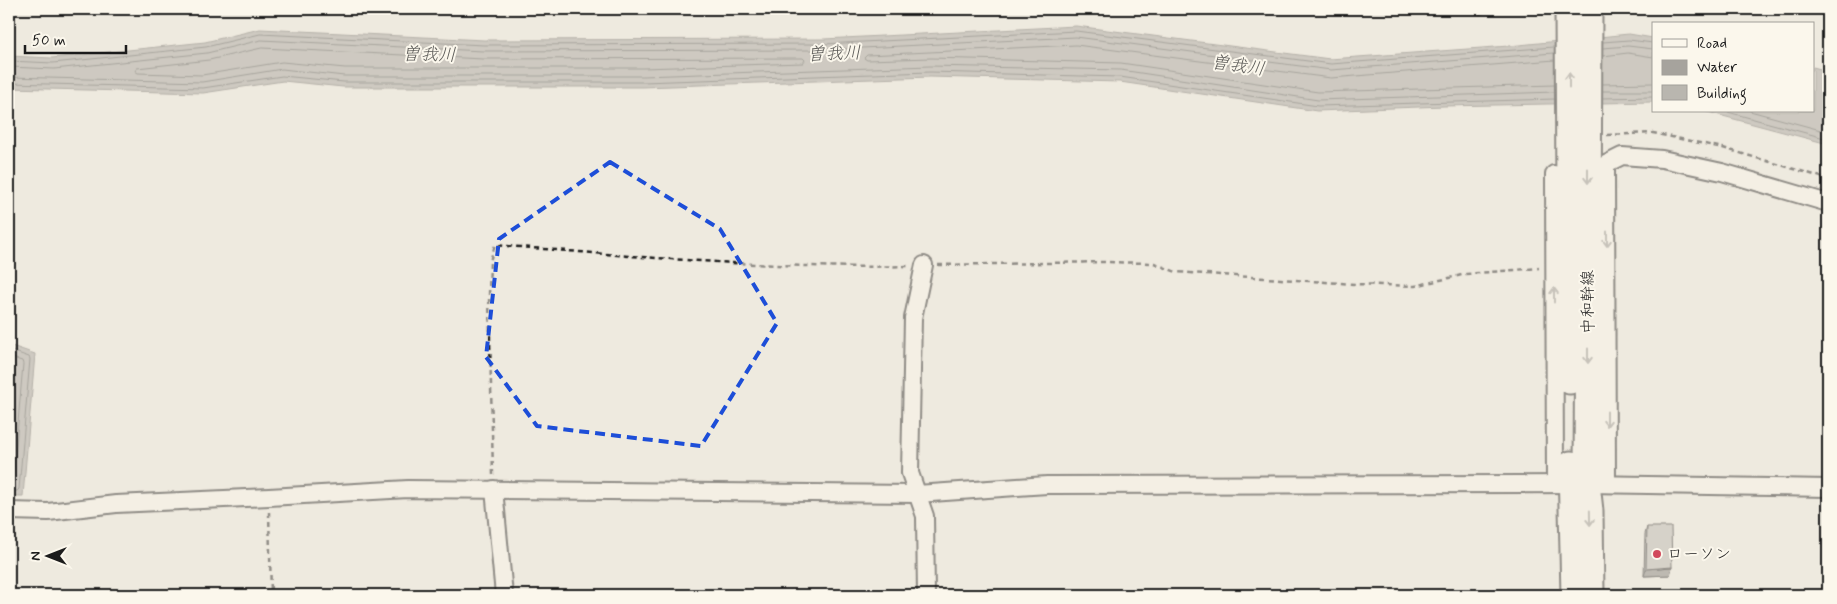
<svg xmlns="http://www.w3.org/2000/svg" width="1837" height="604" font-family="Mynerve,'Klee One',sans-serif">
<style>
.water{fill:#a6a39d;stroke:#6f6d69}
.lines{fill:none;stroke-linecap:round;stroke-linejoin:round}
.shore{stroke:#535250;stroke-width:1}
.street-casing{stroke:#1c1c1c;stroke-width:20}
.primary-casing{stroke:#1c1c1c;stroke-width:29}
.path{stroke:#1c1c1c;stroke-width:2.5;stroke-dasharray:5 4;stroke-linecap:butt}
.street{stroke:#fbf7ec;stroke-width:16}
.primary{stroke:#fbf7ec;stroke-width:25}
.wall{fill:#9f9d96;stroke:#1c1c1c}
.shaded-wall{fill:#827f7a;stroke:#1c1c1c}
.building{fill:#b9b6af;stroke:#1c1c1c}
.oneway{stroke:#97948e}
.marked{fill:none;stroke:#1d4ed8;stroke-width:4;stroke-dasharray:10 6;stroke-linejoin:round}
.poi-dot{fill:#d1495b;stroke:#fbf7ec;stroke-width:2}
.labels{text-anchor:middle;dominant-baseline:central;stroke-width:4;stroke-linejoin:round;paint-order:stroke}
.street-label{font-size:16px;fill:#1c1c1c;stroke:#fbf7ec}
.poi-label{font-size:16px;fill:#1c1c1c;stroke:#fbf7ec;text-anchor:start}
.water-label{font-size:18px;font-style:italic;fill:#5a5956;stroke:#fbf7ec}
</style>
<rect width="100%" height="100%" fill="#eeeadf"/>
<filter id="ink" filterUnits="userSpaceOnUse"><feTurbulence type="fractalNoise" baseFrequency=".02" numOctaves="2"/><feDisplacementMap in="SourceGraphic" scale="10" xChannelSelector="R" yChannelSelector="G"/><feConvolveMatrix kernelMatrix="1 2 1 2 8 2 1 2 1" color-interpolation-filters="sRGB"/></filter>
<g filter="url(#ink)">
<!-- water -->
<g class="water">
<path d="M1076,26l254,33 179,-13 120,-12 24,4v64l-209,4 -127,5 -197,-29 -190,-5 -287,10h-300l-60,-6 -80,12 -194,-5v-32l43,2 153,-16 55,-13 224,11 340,-1z"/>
<path d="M1813,67l15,4v73l-124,-33h109z"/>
<path d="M9,345l26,9 -12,142h-14z"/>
</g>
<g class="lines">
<!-- shore -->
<g class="shore">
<path d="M1603,42l26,-2 24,3"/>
<path d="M262,48l221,11 320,-1 2,2 -2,3 -160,5h-298l-63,-6 -80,13 -64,-2 -3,-2 2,-3 72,-8z"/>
<path d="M1603,48l25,-2 25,3"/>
<path d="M1603,56l25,-3 25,4"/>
<path d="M1555,60l-224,18 -255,-33 -209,10 -3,3 3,2 64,-2 190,5 197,29 237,-7"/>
<path d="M9,61l44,2 153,-16 54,-13 224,11 340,-1 252,-13 255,33 223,-17"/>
<path d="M9,67l45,2 153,-16 54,-13 222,11 341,-1 252,-13 255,33 223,-17"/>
<path d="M9,77l193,5 80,-13 62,7h299l287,-10 191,4 197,30 237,-8"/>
<path d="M9,83l194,5 79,-12 62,6h299l287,-10 190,5 198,29 237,-7"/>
<path d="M1602,84l51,-1"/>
<path d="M1602,91h51"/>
<path d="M1602,98l51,-1"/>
<path d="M1724,111l104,28"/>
<path d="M1750,111l78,21"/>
<path d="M9,350l20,7 1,2 -11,130 -2,2h-8"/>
<path d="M9,357l13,4 1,3 -10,118 -4,3"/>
<path d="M9,365l6,4 -6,78"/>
</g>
<!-- street casing -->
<g class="street-casing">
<g id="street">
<path d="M1554,174l1,310"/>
<path d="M924,265l-11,53 -3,155 15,43 1,79"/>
<path d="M1607,484l-1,-320 16,-8 40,3 60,13 106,31"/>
<path d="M494,489l10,106"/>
<path d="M9,511l39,1 68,-8 153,-7 139,-8 509,5 130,-9 540,-1 241,4"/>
</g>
</g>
<!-- primary casing -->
<g class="primary-casing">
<g id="primary">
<path d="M1568,9l2,372"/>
<path d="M1589,9l-2,475 3,27 1,84"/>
<path d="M1571,464l3,131"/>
</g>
</g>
<!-- path -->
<g class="path">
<path d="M1479,14l15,-5"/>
<path d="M1607,135l46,-2 70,15 105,31"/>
<path d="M938,265l165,-3 51,1 22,9 179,12 60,2 51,-12 73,-6"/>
<path d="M493,475l-4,-179 1,-35 5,-16c138,11 276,25 415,21"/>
<path d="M269,512l2,83"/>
</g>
<!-- street -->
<use href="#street" class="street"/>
<!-- primary -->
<use href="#primary" class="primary"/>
</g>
<!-- wall -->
<path class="wall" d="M1647,527l25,40 -2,8 -26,1 1,-42z"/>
<!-- shaded-wall -->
<path class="shaded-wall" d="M1672,567l-2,8 -26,1 2,-7z"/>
<!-- building -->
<path class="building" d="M1647,527h24l1,40 -26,2z"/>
<!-- one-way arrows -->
<defs><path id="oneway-shaft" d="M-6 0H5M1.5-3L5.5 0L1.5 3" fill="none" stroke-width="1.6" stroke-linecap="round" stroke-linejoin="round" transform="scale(1.25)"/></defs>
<g class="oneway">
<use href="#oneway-shaft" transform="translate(1569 80) rotate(-90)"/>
<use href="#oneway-shaft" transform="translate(1588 176) rotate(90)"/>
<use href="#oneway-shaft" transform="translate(1607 239) rotate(90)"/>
<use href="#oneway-shaft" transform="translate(1554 295) rotate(-90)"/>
<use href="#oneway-shaft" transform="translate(1588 356) rotate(90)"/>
<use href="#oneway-shaft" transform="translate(1607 419) rotate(90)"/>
<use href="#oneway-shaft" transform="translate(1590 518) rotate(89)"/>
</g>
</g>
<!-- marked area -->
<path d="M0 0H1837V604H0ZM610,162l110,67 57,94 -76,123 -164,-20 -51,-69 13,-118z" fill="#eeeadf" fill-opacity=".55" fill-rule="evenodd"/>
<path class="marked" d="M610,162l110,67 57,94 -76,123 -164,-20 -51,-69 13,-118z"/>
<!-- markers -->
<circle class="poi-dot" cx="1657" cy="554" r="5"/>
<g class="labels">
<!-- street labels -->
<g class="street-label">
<text transform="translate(1588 302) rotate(-90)">中和幹線</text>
</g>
<!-- poi labels -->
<g class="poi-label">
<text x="1667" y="554">ローソン</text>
</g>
<!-- water labels -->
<g class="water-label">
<text transform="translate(834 54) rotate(-2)">曽我川</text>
<text transform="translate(429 55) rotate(1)">曽我川</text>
<text transform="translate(1238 66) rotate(8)">曽我川</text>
</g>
</g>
<!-- margin -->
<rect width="1837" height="604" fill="none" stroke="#fbf7ec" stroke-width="30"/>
<rect x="15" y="15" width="1807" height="574" fill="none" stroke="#1c1c1c" stroke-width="2" filter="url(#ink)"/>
<!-- legend -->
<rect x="1652" y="22" width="162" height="90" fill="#fbf7ec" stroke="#a29f99"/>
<rect x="1662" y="39" width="25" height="8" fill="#fbf7ec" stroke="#a29f99"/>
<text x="1697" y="48" font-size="15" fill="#1c1c1c">Road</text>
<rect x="1662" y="60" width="25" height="15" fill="#a6a39d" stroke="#a29f99"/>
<text x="1697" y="72" font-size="15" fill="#1c1c1c">Water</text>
<rect x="1662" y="85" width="25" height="15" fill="#b9b6af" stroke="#a29f99"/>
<text x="1697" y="98" font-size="15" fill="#1c1c1c">Building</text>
<!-- north arrow -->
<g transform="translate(48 556) rotate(270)" stroke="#fbf7ec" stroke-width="4" paint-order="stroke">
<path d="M0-4L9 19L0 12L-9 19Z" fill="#1c1c1c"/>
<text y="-8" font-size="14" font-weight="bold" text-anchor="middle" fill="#1c1c1c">N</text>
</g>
<!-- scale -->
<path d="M25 45v8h101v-8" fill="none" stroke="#1c1c1c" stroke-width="2.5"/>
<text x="32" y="45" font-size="15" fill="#1c1c1c" stroke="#fbf7ec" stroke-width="4" paint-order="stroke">50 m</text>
</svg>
